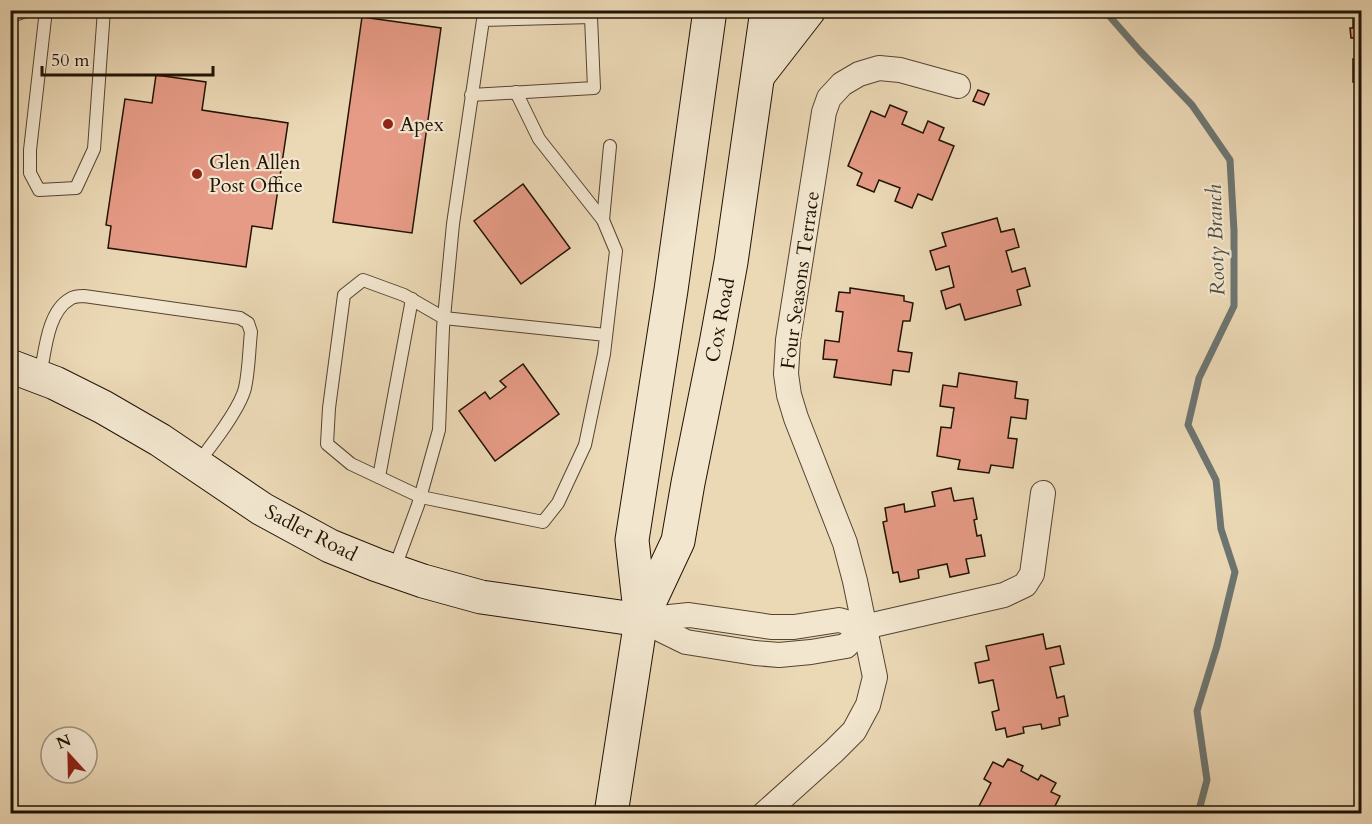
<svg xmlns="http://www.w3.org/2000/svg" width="1372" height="824" font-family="Cardo,serif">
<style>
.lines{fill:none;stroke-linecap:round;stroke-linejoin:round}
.stream{stroke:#6d7571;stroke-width:7}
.building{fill:#e69b86;stroke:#211304;stroke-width:1.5}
.lane-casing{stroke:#544430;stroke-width:14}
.street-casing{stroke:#544430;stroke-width:26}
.secondary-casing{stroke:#211304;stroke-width:35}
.lane{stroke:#f2e6cf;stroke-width:12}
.street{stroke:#f2e6cf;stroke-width:24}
.secondary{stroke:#f2e6cf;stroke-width:33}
.poi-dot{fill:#8f2418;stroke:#f2e6cf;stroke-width:2}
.labels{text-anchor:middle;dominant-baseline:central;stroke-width:4.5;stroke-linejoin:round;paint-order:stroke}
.poi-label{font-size:20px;fill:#211304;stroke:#f2e6cf;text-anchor:start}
.street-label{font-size:20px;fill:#211304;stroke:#f2e6cf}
.water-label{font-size:21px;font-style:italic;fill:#4d4c44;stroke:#f2e6cf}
</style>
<rect width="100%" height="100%" fill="#ebd8b5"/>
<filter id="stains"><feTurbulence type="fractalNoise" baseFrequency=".00333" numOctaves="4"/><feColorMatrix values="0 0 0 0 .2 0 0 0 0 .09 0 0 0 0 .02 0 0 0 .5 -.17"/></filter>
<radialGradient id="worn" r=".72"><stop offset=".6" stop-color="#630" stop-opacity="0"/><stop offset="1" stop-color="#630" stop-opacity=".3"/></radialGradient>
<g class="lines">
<!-- stream -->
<path class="stream" d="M1104,10l36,41 52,54 38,55 4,71v75l-35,72 -11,47 28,55 5,49 14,43 -18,74 -20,65 10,69 -9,34"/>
</g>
<!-- building -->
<g class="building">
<path d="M1353,10h9v72h-9v-23h7v-21h-9l-1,-10h3z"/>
<path d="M362,17l79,11 -29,205 -79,-11z"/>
<path d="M156,75l50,7 -4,28 86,13 -16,106 -20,-3 -6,41 -138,-19 3,-22 -5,-1 19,-126 27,4z"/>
<path d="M978,90l11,4 -5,11 -11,-4z"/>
<path d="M890,105l17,7 -5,12 21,9 5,-12 16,7 -5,12 15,6 -22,54 -14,-6 -6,14 -17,-7 5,-13 -21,-8 -5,12 -17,-7 5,-12 -14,-7 23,-55 14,6z"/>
<path d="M523,184l47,64 -49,36 -47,-63z"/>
<path d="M997,218l4,14 13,-3 5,18 -13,4 6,21 13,-4 5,18 -13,4 4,15 -56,15 -5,-16 -14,5 -5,-18 13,-4 -5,-21 -13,4 -6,-19 16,-5 -4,-13z"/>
<path d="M850,288l54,8v5l9,2 -3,18h-7l-5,30 14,2 -3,19 -16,-2 -2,15 -57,-8 3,-17 -14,-1 2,-19 14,2 4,-30 -7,-1 3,-19 11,1z"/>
<path d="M523,364l36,50 -64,47 -36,-50 26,-19 5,7 16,-12 -6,-6z"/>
<path d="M959,373l58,9 -2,16 13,2 -2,19 -15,-2 -3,21 9,1 -4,29 -22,-3 -2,8 -31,-4 2,-9 -23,-4 4,-29 10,1 3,-20 -14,-2 3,-21 14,2z"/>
<path d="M951,488l3,13 19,-3 4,21 -3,1 3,16 4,-1 4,21 -19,3 3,14 -19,4 -3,-13 -29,6 1,8 -19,4 -2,-10 -5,1 -10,-51 4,-1 -2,-13 19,-4 1,8 30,-6 -3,-14z"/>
<path d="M1043,634l3,15 14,-3 4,18 -14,3 7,31 7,-2 4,20 -9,2 1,7 -18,4 -1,-5 -18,3 1,6 -17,4 -2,-9 -9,2 -4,-18 7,-2 -6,-30 -14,3 -4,-20 14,-3 -3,-14z"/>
<path d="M1008,759l15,7 -2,5 17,9 3,-5 15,8 -5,9 9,4 -8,16 -8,-4 -3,6h-74l3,-7 7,3 14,-27 -7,-4 9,-17 10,5z"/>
</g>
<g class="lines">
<!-- lane casing -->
<g class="lane-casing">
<g id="lane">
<path d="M46,10l-16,140v23l9,17 37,-2 18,-39 10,-139"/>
<path d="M10,17l18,-7"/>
<path d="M516,92l23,47 64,81 13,31 -12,103 -19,91 -27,58 -15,19 -122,-25 -70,-33 -24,-20 2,-36 15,-113 19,-15 41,15 40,23 162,17"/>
<path d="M603,220l7,-74"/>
<path d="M40,376c5,-23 7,-64 30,-77 4,-3 9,-3 14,-3l156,22 8,5 3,9c-2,18 -2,38 -6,56 -5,21 -34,58 -48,76"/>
<path d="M379,477l33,-178"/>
<path d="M394,570l24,-65 21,-75 4,-102 10,-104 30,-204 108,-3 3,71 -123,7"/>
</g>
</g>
<!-- street casing -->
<g class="street-casing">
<g id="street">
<path d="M641,620l48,-5 82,12h23l45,-7 25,7 140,-32 21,-10 7,-11 11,-81"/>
<path d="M641,620l45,22 69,11 24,2 32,-3 35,-6 18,-19"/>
<path d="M764,814l70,-63 20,-20 14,-26 7,-28 -20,-96 -10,-38 -49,-125 -7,-23 -3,-21 2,-34 36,-228 5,-14 13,-14 17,-10 20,-6 21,2 58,16"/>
</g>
</g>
<!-- secondary casing -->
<g class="secondary-casing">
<g id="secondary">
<path d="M760,73l49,-63"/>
<path d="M10,366l45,17 48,24 57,33 102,69 68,37 47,19 46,16 58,16 160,23"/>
<path d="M641,620l37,-79 10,-58 28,-139 15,-82 36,-252"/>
<path d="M611,814l30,-194 -9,-80 39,-250 39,-280"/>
</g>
</g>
<!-- lane -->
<use href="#lane" class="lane"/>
<!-- street -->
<use href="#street" class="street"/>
<!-- secondary -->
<use href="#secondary" class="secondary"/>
</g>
<!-- markers -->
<g class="poi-dot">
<circle cx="388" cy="124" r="6"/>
<circle cx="197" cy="174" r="6"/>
</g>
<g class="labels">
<!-- poi labels -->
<g class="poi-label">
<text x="400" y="124">Apex</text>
<text x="209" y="162">Glen Allen<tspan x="209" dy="23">Post Office</tspan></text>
</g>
<!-- street labels -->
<g class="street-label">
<text transform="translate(800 280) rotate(-82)">Four Seasons Terrace</text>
<text transform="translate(720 320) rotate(-79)">Cox Road</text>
<text transform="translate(311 533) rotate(27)">Sadler Road</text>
</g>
<!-- water labels -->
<g class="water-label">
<text transform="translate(1216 240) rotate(-92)">Rooty Branch</text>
</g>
</g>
<!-- margin -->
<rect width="1372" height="824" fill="none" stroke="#ebd8b5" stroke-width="36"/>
<rect x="12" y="12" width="1348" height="800" fill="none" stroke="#211304" stroke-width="3"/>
<rect x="18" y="18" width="1336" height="788" fill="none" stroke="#211304" stroke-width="1.5"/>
<!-- north arrow -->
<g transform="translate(69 755) rotate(338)"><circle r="28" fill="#f2e6cf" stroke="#9e927e" stroke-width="1.5"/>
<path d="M0-4.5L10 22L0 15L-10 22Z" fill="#8f2418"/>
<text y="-9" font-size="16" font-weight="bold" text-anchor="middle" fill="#211304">N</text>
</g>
<!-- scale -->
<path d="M42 66v9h171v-9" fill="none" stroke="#211304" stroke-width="3"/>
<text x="51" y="66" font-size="18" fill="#211304" stroke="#f2e6cf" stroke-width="4.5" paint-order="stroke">50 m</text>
<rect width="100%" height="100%" filter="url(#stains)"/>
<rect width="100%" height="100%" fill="url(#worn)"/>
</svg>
